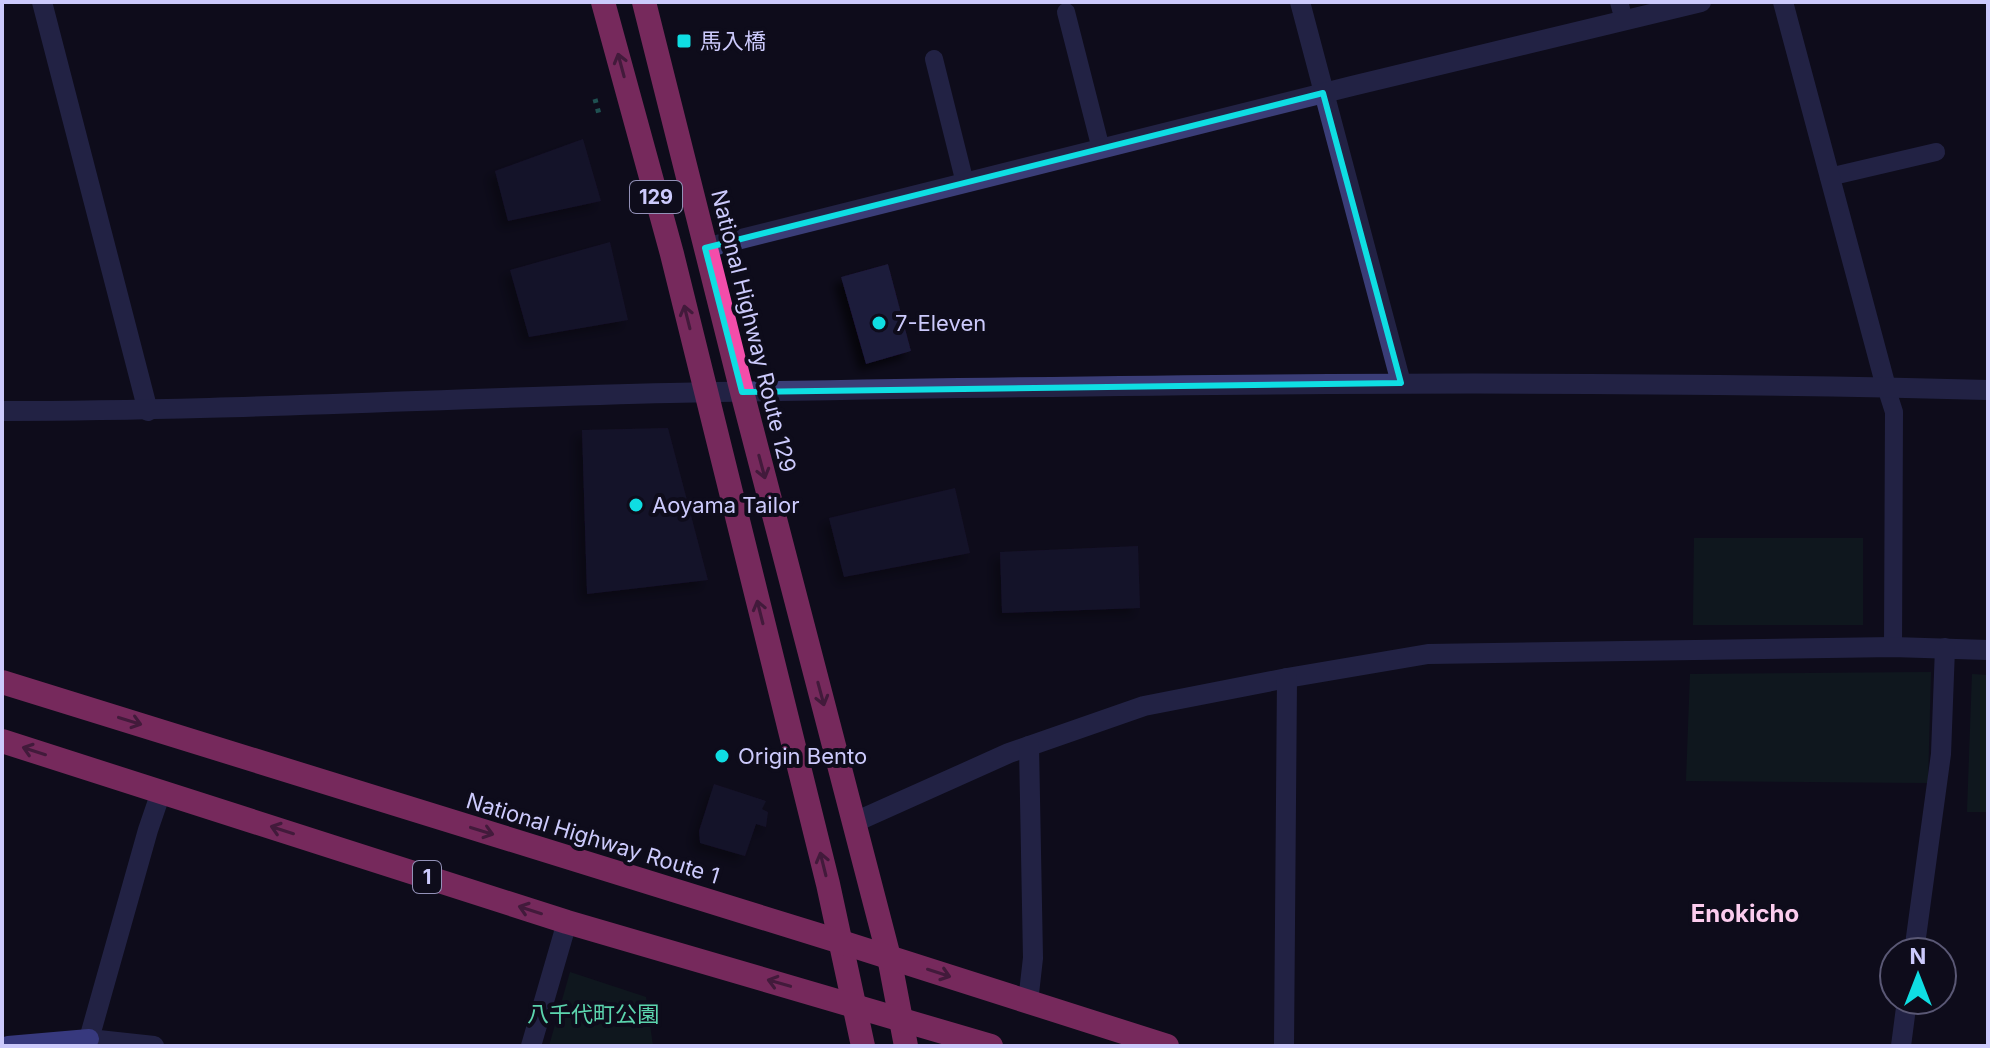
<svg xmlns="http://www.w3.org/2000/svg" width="1990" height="1048" font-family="Inter,'Noto Sans JP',sans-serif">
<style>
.green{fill:#102522}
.building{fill:#1e1a3b;filter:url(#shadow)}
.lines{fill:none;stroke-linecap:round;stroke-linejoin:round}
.path{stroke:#34a596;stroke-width:5;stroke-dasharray:4 6;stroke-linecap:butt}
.lane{stroke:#3a3d77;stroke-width:18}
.street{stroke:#3a3d77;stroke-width:20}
.secondary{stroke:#686ff5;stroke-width:20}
.highway{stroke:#f34daa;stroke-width:24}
.oneway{stroke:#802c62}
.marked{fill:none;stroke:#0fdee3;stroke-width:6;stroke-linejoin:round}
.poi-dot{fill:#0fdee3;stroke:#0e0c1b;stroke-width:3}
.labels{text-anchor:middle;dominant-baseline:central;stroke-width:8;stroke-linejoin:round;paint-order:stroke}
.shield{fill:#0e0c1b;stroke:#9391b8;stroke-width:2}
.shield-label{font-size:20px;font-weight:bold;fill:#cccafc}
.poi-label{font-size:22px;fill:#cccafc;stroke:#0e0c1b;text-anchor:start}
.street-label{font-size:22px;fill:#cccafc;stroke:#0e0c1b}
.park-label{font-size:22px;fill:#5cd5ae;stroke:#0e0c1b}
.neighbourhood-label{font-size:24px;font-weight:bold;fill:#fcccee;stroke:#0e0c1b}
</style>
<defs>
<filter id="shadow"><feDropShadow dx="-7" dy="7" stdDeviation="4" flood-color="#0009"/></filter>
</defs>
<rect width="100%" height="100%" fill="#0e0c1b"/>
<!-- green -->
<g class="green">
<path d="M1694,538h169v87h-170z"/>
<path d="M1931,672l-3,111 -242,-2 4,-107z"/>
<path d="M1972,674l16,1v137h-21z"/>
<path d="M570,972l76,25 7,49h-104z"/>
</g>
<!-- building -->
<g class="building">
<path d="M583,139l18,62 -93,20 -13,-50z"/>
<path d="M610,242l18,78 -99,17 -19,-67z"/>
<path d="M888,264l23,87 -45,13 -25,-87z"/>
<path d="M668,428l40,152 -121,14 -5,-164z"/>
<path d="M955,488l15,65 -126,24 -15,-59z"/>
<path d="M1138,546l2,62 -138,5 -2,-61z"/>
<path d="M714,784l52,17 -4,8 6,3 -2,15 -10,-3 -11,32 -45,-13 -1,-12z"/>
</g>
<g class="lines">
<!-- path -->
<path class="path" d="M595,99l5,19"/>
<!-- lane -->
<g class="lane">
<path d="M1619,2l5,18"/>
<path d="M1066,12l35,137"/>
<path d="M934,59l31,124"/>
<path d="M1829,177l107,-25"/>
<path d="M1886,387l8,25 -1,235"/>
</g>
<!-- street -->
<g class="street">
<path d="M42,2l106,409"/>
<path d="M1300,2l101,381"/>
<path d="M1783,2l103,385"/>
<path d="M705,248l647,-162 349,-84"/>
<path d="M2,411c223,0 446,-13 668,-18 439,-8 879,-15 1318,-3"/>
<path d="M855,822l154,-69 135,-47 143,-28 141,-24 465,-7 95,3"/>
<path d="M1914,952l27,-198 4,-106"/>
<path d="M1028,1002l5,-44 -4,-212"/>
<path d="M89,1039l65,7"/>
<path d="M90,1046l-1,-7 59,-209 13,-38"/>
<path d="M531,1046l36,-124"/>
<path d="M1284,1046l3,-368"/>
<path d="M1901,1046l6,-46"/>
</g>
<!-- secondary -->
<path class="secondary" d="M8,1046l81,-7"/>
<!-- highway -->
<g class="highway">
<path d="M603,2l69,252 156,630 35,162"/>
<path d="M644,2l98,390 147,565 17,89"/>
<path d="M2,682l836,259 329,105"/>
<path d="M2,741l565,181 424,124"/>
</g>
</g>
<!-- one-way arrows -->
<defs><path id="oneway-shaft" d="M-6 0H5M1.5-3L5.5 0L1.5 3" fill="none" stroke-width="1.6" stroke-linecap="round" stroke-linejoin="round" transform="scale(2)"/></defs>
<g class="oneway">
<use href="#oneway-shaft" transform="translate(621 65) rotate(-105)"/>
<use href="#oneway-shaft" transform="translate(687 317) rotate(-104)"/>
<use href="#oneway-shaft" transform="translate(762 467) rotate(75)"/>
<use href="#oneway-shaft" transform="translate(760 612) rotate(-104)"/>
<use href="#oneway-shaft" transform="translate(821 694) rotate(75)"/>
<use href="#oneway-shaft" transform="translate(130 721) rotate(17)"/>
<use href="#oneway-shaft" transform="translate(34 751) rotate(-162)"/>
<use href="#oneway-shaft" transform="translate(282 830) rotate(-162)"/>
<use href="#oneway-shaft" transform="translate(482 831) rotate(17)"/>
<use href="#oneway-shaft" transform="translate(823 864) rotate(-104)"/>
<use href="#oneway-shaft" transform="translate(530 910) rotate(-162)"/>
<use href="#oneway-shaft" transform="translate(939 973) rotate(18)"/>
<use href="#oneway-shaft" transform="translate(779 983) rotate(-164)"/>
</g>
<!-- marked area -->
<path d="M0 0H1990V1048H0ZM1323,93l78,290 -659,9 -37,-144z" fill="#0e0c1b" fill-opacity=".55" fill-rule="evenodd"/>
<path class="marked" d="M1323,93l78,290 -659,9 -37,-144z"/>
<!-- markers -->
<g class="poi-dot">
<rect x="676" y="33" width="16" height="16" rx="4"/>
<circle cx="879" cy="323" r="8"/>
<circle cx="636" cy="505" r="8"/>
<circle cx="722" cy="756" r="8"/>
</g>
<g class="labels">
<!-- shield labels -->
<g class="shield">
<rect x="630" y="181" width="52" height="32" rx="6"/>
<rect x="413" y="861" width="28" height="32" rx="6"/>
</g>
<g class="shield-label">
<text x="656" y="197">129</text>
<text x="427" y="877">1</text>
</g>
<!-- poi labels -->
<g class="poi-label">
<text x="700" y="41">馬入橋</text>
<text x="895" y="323">7-Eleven</text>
<text x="652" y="505">Aoyama Tailor</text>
<text x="738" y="756">Origin Bento</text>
</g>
<!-- street labels -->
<g class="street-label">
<text transform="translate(754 331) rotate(76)">National Highway Route 129</text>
<text transform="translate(593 838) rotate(17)">National Highway Route 1</text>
</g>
<!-- park labels -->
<g class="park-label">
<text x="593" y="1014">八千代町公園</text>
</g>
<!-- neighbourhood labels -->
<g class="neighbourhood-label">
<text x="1745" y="913">Enokicho</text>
</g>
</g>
<!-- border -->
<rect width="1990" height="1048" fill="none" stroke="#cccafc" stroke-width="8"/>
<!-- north arrow -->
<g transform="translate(1918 976)"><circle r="38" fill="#0e0c1b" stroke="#5a5875" stroke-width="2"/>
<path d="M0-6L14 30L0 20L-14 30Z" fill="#0fdee3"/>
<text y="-12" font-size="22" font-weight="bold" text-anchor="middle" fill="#cccafc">N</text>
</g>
</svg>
